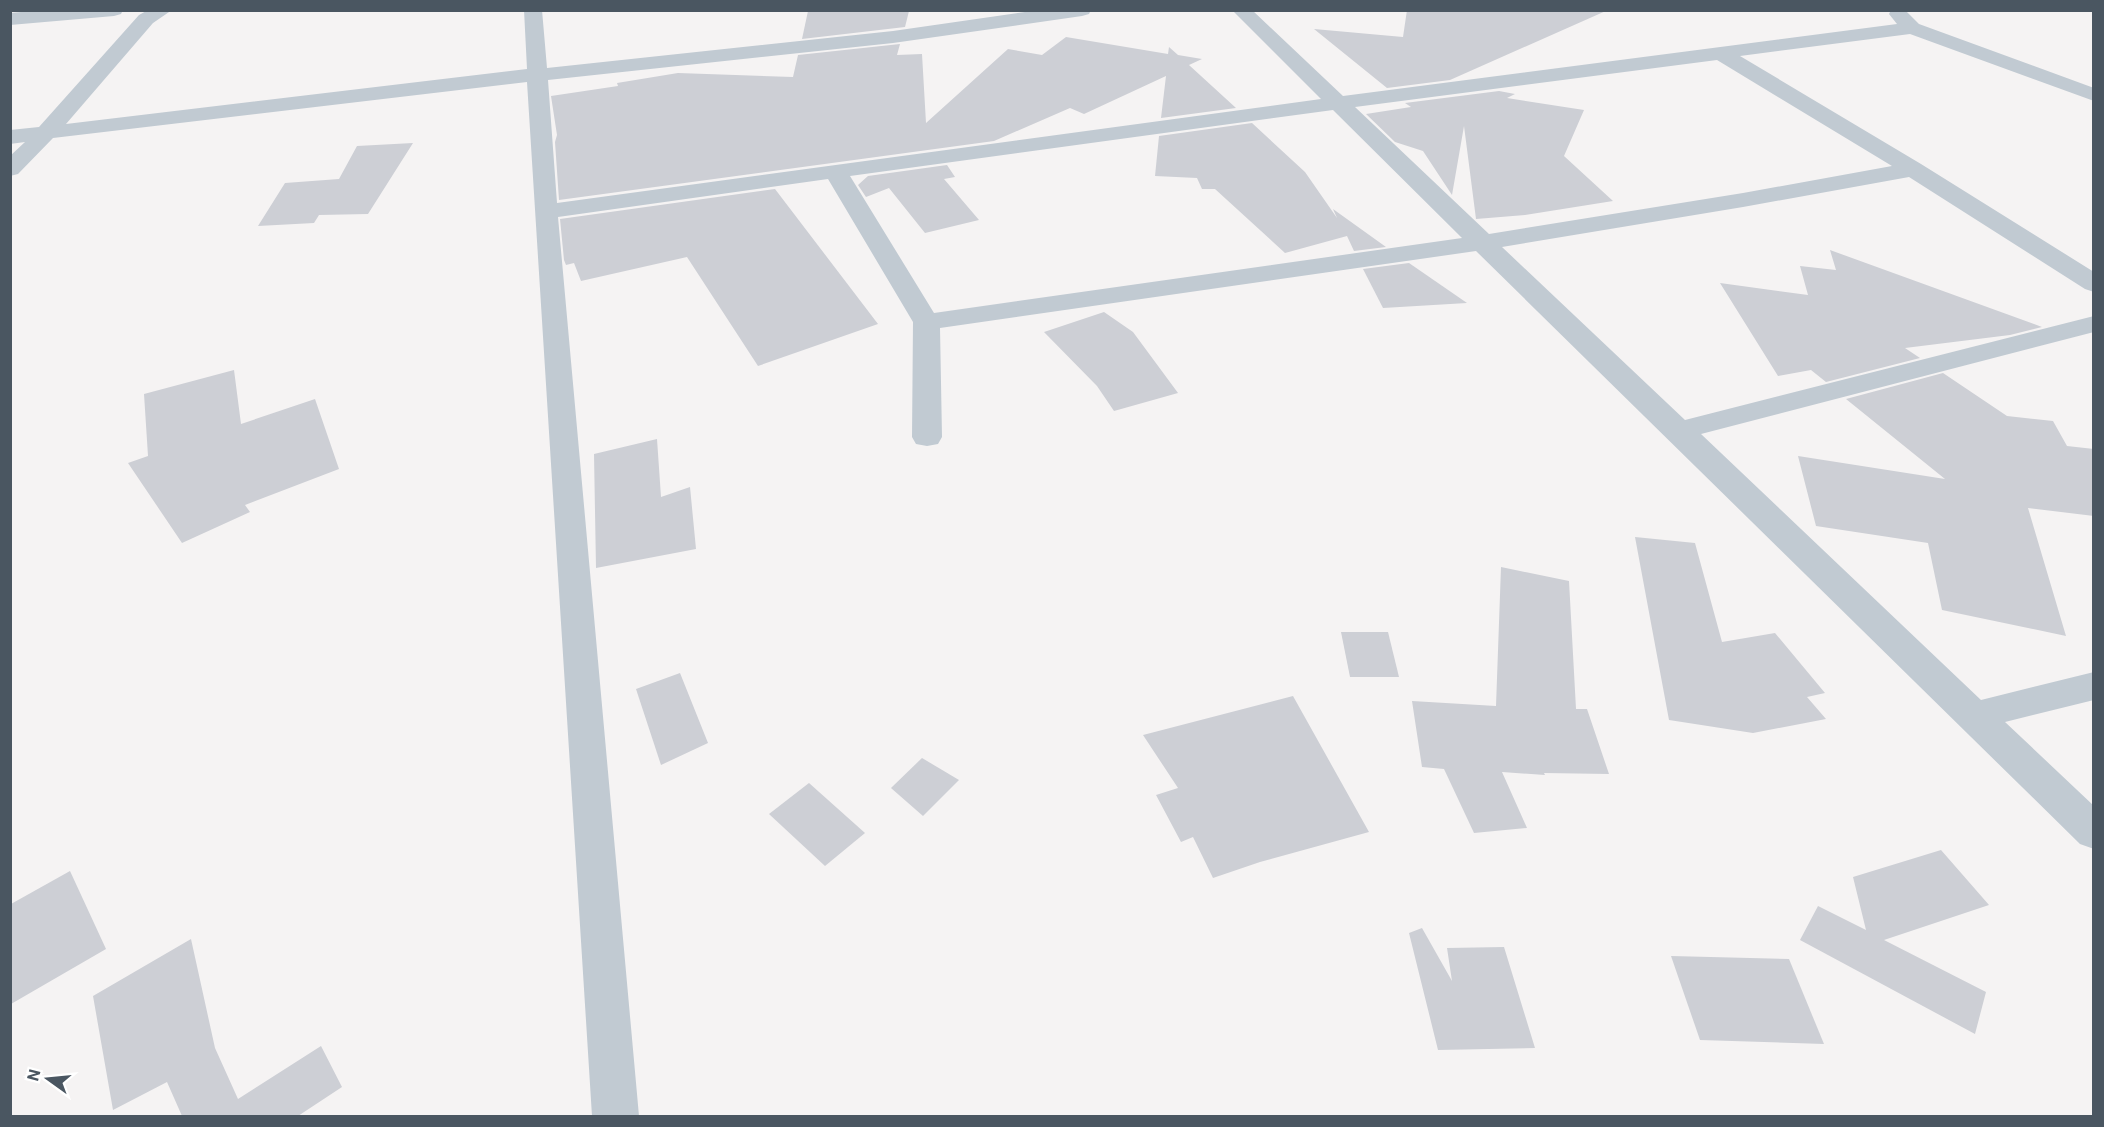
<svg xmlns="http://www.w3.org/2000/svg" width="2104" height="1127" font-family="Roboto,sans-serif">
<style>
.building{fill:#cdcfd5}
.lines{fill:none;stroke-linecap:round;stroke-linejoin:round}
.minor{fill:#c1cad2;fill-rule:evenodd}
</style>
<rect width="100%" height="100%" fill="#f5f3f3"/>
<!-- building -->
<g class="building">
<path d="M1407,10h201l-158,70 -63,8 -73,-59 89,8z"/>
<path d="M808,11h101l-4,16 -103,12z"/>
<path d="M1066,37l102,17 1,-7 9,8 24,4 -13,6 47,43 -75,10 5,-42 -82,38 -14,-6 -76,33 -435,59 -4,-58 2,-7 -6,-39 67,-10 -1,-3 61,-10 115,4 5,-22 102,-11 -3,11 25,-1 4,69 82,-74 34,6z"/>
<path d="M1499,91l16,3 -8,4 77,12 -20,46 49,45 -88,14 -49,4 -12,-93 -12,69 -29,-44 -28,-9 -29,-28 45,-7 -6,-4z"/>
<path d="M1252,123l53,49 32,46 -4,-9 53,38 -32,4 -7,-15 -62,17 -70,-64h-13l-5,-11 -42,-2 4,-40z"/>
<path d="M413,143l-45,71 -49,1 -5,8 -56,3 27,-43 54,-4 18,-33z"/>
<path d="M947,165l8,12 -11,2 35,41 -54,13 -36,-45 -23,9 -8,-12 10,-9z"/>
<path d="M775,189l103,135 -120,42 -71,-109 -106,24 -7,-18 -8,2 -2,-5 -4,-41z"/>
<path d="M1830,250l212,77 -32,8 -105,13 15,10 -94,24 -15,-12 -33,6 -58,-93 88,12 -8,-29 36,4z"/>
<path d="M1409,263l58,40 -84,5 -20,-39z"/>
<path d="M1104,312l29,20 45,61 -64,18 -17,-25 -53,-54z"/>
<path d="M234,370l7,54 74,-25 24,70 -94,36 5,7 -68,31 -54,-80 20,-7 -4,-62z"/>
<path d="M1943,373l64,43 46,5 14,25 27,3v67l-66,-8 38,128 -124,-26 -14,-67 -112,-17 -18,-70 147,23 -99,-80z"/>
<path d="M657,439l4,58 29,-10 6,62 -100,19 -2,-114z"/>
<path d="M1635,537l60,6 27,99 53,-9 50,60 -18,4 19,22 -73,14 -84,-13z"/>
<path d="M1501,567l68,14 7,128h11l22,65 -65,-1 1,2 -43,-3 25,56 -53,5 -30,-64 -22,-2 -10,-66 84,5z"/>
<path d="M1341,632h47l11,45h-49z"/>
<path d="M680,673l28,70 -47,22 -25,-76z"/>
<path d="M1293,696l76,136 -109,30 -47,16 -20,-41 -12,5 -25,-47 22,-7 -35,-53z"/>
<path d="M922,758l37,22 -36,36 -32,-28z"/>
<path d="M809,783l56,50 -40,33 -56,-52z"/>
<path d="M1941,850l48,55 -105,35 102,52 -11,42 -175,-94 18,-34 48,24 -13,-53z"/>
<path d="M70,871l36,78 -95,55v-100z"/>
<path d="M1422,928l30,53 -5,-33 57,-1 31,101 -97,2 -29,-117z"/>
<path d="M191,939l24,109 23,51 83,-53 21,41 -44,29h-116l-15,-34 -54,28 -20,-114z"/>
<path d="M1671,956l118,3 35,85 -124,-4z"/>
</g>
<g class="lines">
<!-- minor -->
<g class="minor">
<path d="M43,10h80l-2,4 -7,2 -104,9v-12z"/>
<path d="M148,10h24l-19,13 -87,101 461,-55 -3,-59h18l5,58 346,-37 146,-21h52l-2,4 -7,2 -189,27 -345,37 9,123 764,-104 -89,-89h20l91,86 554,-72 -8,-10 2,-4h14l14,14 175,64v13l-184,-67 -170,22 181,108 173,108v20l-9,-3 -176,-112 -166,30 -241,40 183,173 409,-104v16l-393,102 280,266 113,-28v28l-89,22 89,84v43l-14,-5 -604,-593 -536,77 2,109 -4,7 -11,2 -11,-2 -4,-7 1,-115 -85,-143 -270,38 81,899h-47l-65,-1034 -474,56 -35,36 -8,2v-20l15,-14 -15,2v-14l29,-3 100,-112zM1717,60l175,106 -149,27 -254,41 -134,-127zM1333,110l129,128 -528,75 -84,-137z"/>
</g>
</g>
<!-- border -->
<rect width="2104" height="1127" fill="none" stroke="#4a5661" stroke-width="24"/>
<!-- north arrow -->
<g transform="translate(48 1079) rotate(285)" stroke="#ffffff" stroke-width="4.5" paint-order="stroke">
<path d="M0-4.5L10 22L0 15L-10 22Z" fill="#4a5661"/>
<text y="-9" font-size="16" font-weight="bold" text-anchor="middle" fill="#4a5661">N</text>
</g>
</svg>
